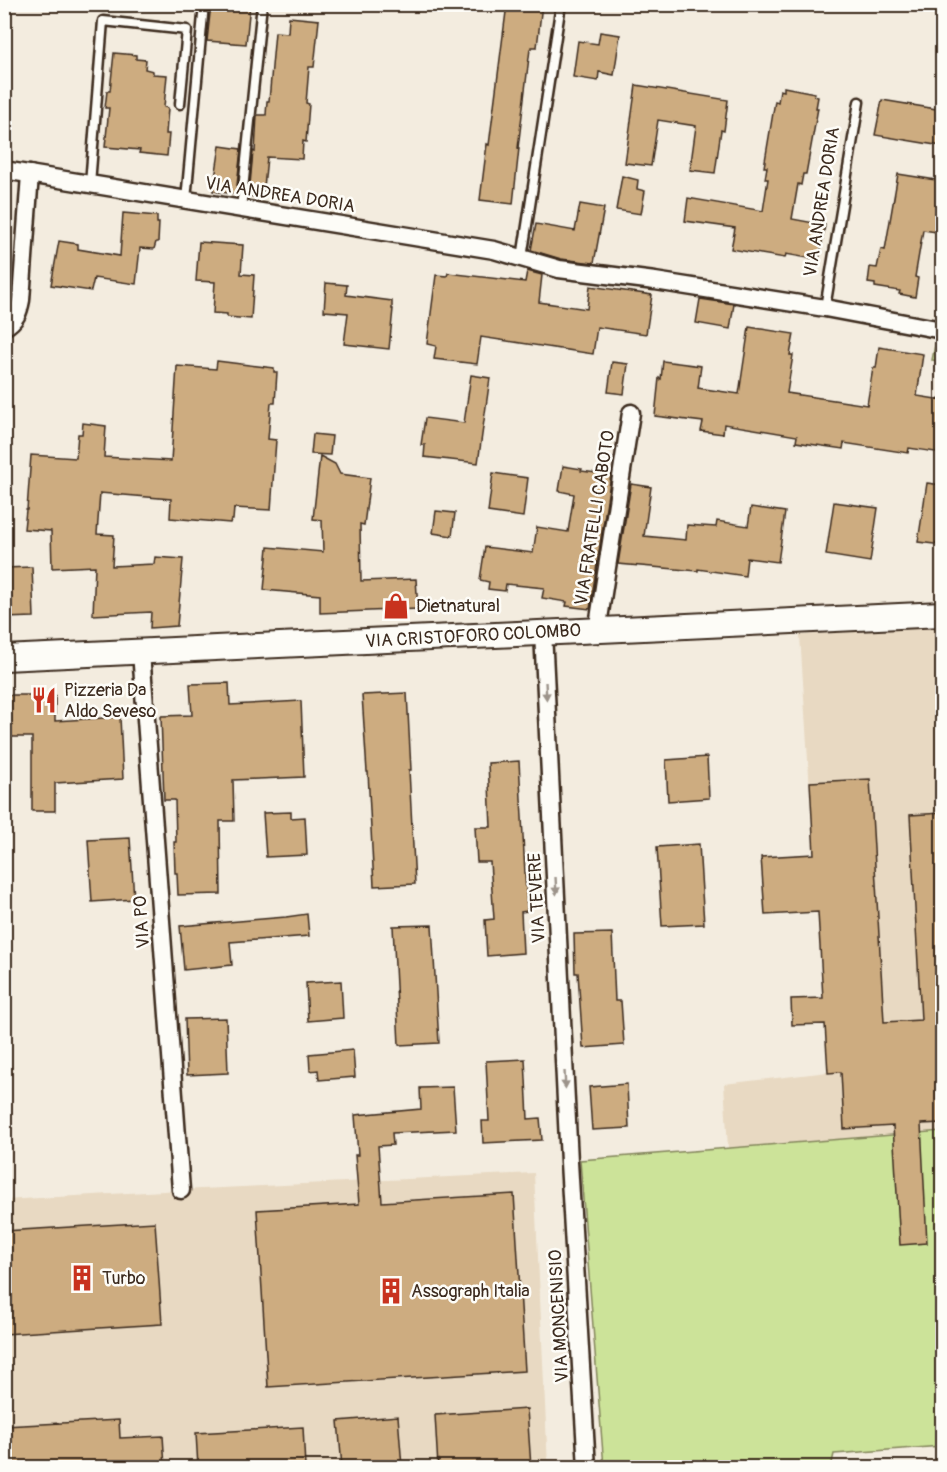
<svg xmlns="http://www.w3.org/2000/svg" width="947" height="1472" font-family="Pangolin,sans-serif">
<style>
.built{fill:#e8d9c2}
.green{fill:#cce399;stroke:#84865c;stroke-width:1.5}
.building{fill:#cdac80;stroke:#3b2a1e;stroke-width:1.5}
.lines{fill:none;stroke-linecap:round;stroke-linejoin:round}
.lane-casing{stroke:#3b2a1e;stroke-width:13}
.street-casing{stroke:#3b2a1e;stroke-width:21}
.secondary-casing{stroke:#3b2a1e;stroke-width:28}
.lane{stroke:#fdfcf7;stroke-width:8}
.street{stroke:#fdfcf7;stroke-width:16}
.secondary{stroke:#fdfcf7;stroke-width:24}
.oneway{fill:#9c938a}
.labels{text-anchor:middle;dominant-baseline:central;stroke-width:5;stroke-linejoin:round;paint-order:stroke}
.street-label{font-size:18px;fill:#3b2a1e;stroke:#fdfcf7}
.poi-label{font-size:18px;fill:#3b2a1e;stroke:#fdfcf7;text-anchor:start}
</style>
<rect width="100%" height="100%" fill="#f3ecdf"/>
<filter id="ink" filterUnits="userSpaceOnUse"><feTurbulence type="fractalNoise" baseFrequency=".0167" numOctaves="2"/><feDisplacementMap in="SourceGraphic" scale="12" xChannelSelector="R" yChannelSelector="G"/><feConvolveMatrix kernelMatrix="1 2 1 2 8 2 1 2 1" color-interpolation-filters="sRGB"/></filter>
<g filter="url(#ink)">
<!-- built -->
<g class="built">
<path d="M942,627v504l-214,17 -4,-64 104,-12 -28,-437z"/>
<path d="M534,1173l14,294 -543,1v-268l176,-10z"/>
</g>
<!-- green -->
<g class="green">
<path d="M936,340l6,1v20l-10,-1z"/>
<path d="M942,1131v315l-108,8 -3,13h-227l-24,-307z"/>
</g>
<!-- building -->
<g class="building">
<path d="M211,4h39l-4,40 -39,-3z"/>
<path d="M507,4h35l-5,43h-5v2h-2l-12,99h1l-6,56 -33,-4 7,-56 2,1z"/>
<path d="M289,17l30,3 -5,47h-5l-3,36 3,1 -3,38 -3,-1 -1,18 -35,-2 -4,41 -14,-2 4,-45 2,1 2,-37h9l1,-14h2l6,-69 13,1z"/>
<path d="M600,32l20,3 -6,40 -15,-3 -1,9 -25,-4 5,-36 20,3z"/>
<path d="M114,53l22,2v4l10,1 -1,9 8,2v3l14,1 -3,32 4,1 -2,26h3l-2,22 -28,-3 1,-3 -35,-3 4,-39h-4l2,-17h3z"/>
<path d="M636,85l92,15 -4,31 -3,-1 -6,43 -25,-3 6,-44 -38,-6 -7,46 -26,-3z"/>
<path d="M784,87l31,6 -1,3 4,1 -2,11h2l-12,66h-3l-2,11 -3,-1 -6,35 33,6 -6,35 -33,-6 -1,4 -54,-9 4,-21 -50,-7 3,-23 75,13 5,-32h-3l2,-12h-3l11,-66 3,1 2,-12 4,1z"/>
<path d="M882,100l60,10v36l-67,-11z"/>
<path d="M220,146l21,3 -5,45 -23,-3z"/>
<path d="M898,174l44,7v12l-6,39 -13,-2 -8,47 3,1 -3,19 -16,-3 1,-3 -25,-4v-3l-7,-1 2,-16 7,1 4,-19 4,1z"/>
<path d="M622,176l16,4 -1,9 8,2 -4,23 -25,-4z"/>
<path d="M580,204l24,4 -10,55 -33,-4 -30,-9 5,-26 39,7z"/>
<path d="M123,213l34,3v7h2l-1,19h-2l-2,7 -14,-1 -4,36 -42,-6 -3,13 -40,-6 8,-44 19,3v5l42,7z"/>
<path d="M199,242l44,3 -2,29 13,1 -3,44 -24,-2v-3l-14,-1 2,-31 -19,-1z"/>
<path d="M527,271l15,4 -3,27 48,7 3,-23 62,9 -6,39 -49,-7 -4,27 -112,-17 -4,27 -43,-5 2,-13 -9,-2 9,-69 11,1 1,-3 77,9z"/>
<path d="M326,283l21,2 -1,10 46,6v8h1l-4,40 -45,-5 4,-31 -24,-2z"/>
<path d="M700,299l34,5 -4,25 -34,-6z"/>
<path d="M749,327l45,7 -4,21h3l-6,38 80,12 6,-37h3l3,-21 44,7 -6,42 25,4v53l-33,-5 -1,5 -64,-10 -1,6 -47,-7 1,-6 -73,-12 -1,10 -22,-3 2,-9 -48,-6 4,-38 2,1 2,-18 38,5 -3,22 41,6z"/>
<path d="M217,361l57,7v4h3l-2,31h-4l-3,36 8,1 -5,70 -37,-2 -1,12h-2l-1,3 -60,-5 1,-19 -71,-6 -3,41 17,1 -2,31 42,-2 1,-7 28,2 -6,67 -27,2 1,-16 -58,3 2,-49 -43,2 -1,-37 -27,-2 2,-19h1l4,-55 45,3 2,-24h4l1,-11 23,3 -2,31 67,4 6,-95 39,3z"/>
<path d="M612,362l16,2 -4,30 -16,-2z"/>
<path d="M471,375l19,3 -12,85 -54,-6 1,-12h-4l4,-27 39,5z"/>
<path d="M313,434l19,2 -2,19 -19,-1z"/>
<path d="M320,456l15,8 5,10 30,4 -6,47 -4,-1 1,57 55,-2 2,30 -98,4v-18l-56,-5 4,-43 55,5 -1,-32 -9,-1z"/>
<path d="M563,466l19,3 -1,2 30,4 -21,134 -24,-3 1,-4 -25,-4 2,-10 -38,-4 -1,7 -17,-2 1,-7 -9,-2 5,-33 48,6 4,-26 31,5 6,-38 -15,-3z"/>
<path d="M493,473l35,5 -5,39 -35,-5z"/>
<path d="M927,483l15,2v60l-24,-3z"/>
<path d="M631,484l20,3 -7,49 42,4 1,-15 29,2 1,-6 31,5 3,-19 34,5 -7,50 -31,-4 -2,18 -47,-7v2l-80,-7z"/>
<path d="M834,502l44,6 -8,54 -44,-7z"/>
<path d="M436,511l19,2 -3,23 -19,-3z"/>
<path d="M32,567l2,50 -30,1v-50z"/>
<path d="M229,683l1,22 71,-4 3,76 -71,3 1,41h-14l1,73 -43,1 -1,-22h-2l-1,-31h2l-1,-42h-11l-3,-84 31,-1 -2,-31z"/>
<path d="M407,693l4,77h-2l6,114 -41,2 -6,-114h-1l-5,-77z"/>
<path d="M4,695h51v26l65,-4 3,62 -68,4v28h-23v-74h-28z"/>
<path d="M707,757l2,41 -41,3 -2,-41z"/>
<path d="M519,761l8,150 -6,1 2,41 -36,3 -2,-36 9,-1 -4,-57h-13l-2,-35h16l-3,-64z"/>
<path d="M870,779l14,243 37,-2 -11,-205 32,-2v310l-21,1 6,119 -27,2 -7,-119 -49,3 -3,-57 -13,1 -3,-49 -33,1 -1,-26 32,-1 -5,-86 -53,3 -4,-58 53,-3 -4,-72z"/>
<path d="M291,812v6l14,-1 2,38 -41,2 -3,-44z"/>
<path d="M130,838l4,61 -42,3 -4,-62z"/>
<path d="M699,844l5,80 -42,2 -5,-79z"/>
<path d="M307,914l2,22 -79,6 2,23 -48,5 -4,-44 106,-9z"/>
<path d="M432,925l7,118 -40,2 -6,-119z"/>
<path d="M612,933l3,68h6l3,44 -41,3 -5,-75h-3l-1,-39z"/>
<path d="M341,981l2,37 -35,3 -2,-38z"/>
<path d="M226,1018l2,55 -41,2 -2,-56z"/>
<path d="M353,1050l2,27 -36,3 -1,-10 -8,1 -1,-17z"/>
<path d="M525,1059l3,60 12,-1 2,22 -59,3 -1,-22h7l-3,-60z"/>
<path d="M627,1084l2,44 -37,2 -3,-43z"/>
<path d="M453,1087l3,43 -64,3 1,12 -15,1 4,56 132,-8 11,177 -257,16 -11,-177 102,-6 -4,-49h3l-3,-40 66,-6 -1,-21z"/>
<path d="M155,1222l7,102 -158,10v-103z"/>
<path d="M527,1409l4,58h-93l-3,-52z"/>
<path d="M398,1416l4,51h-60l-4,-46z"/>
<path d="M119,1420l1,18 43,-2 2,31h-161v-41z"/>
<path d="M303,1427l2,40h-107l-2,-34z"/>
</g>
<g class="lines">
<!-- lane casing -->
<g class="lane-casing">
<g id="lane">
<path d="M90,184l13,-163 84,9 -7,74"/>
<path d="M186,200l18,-196"/>
<path d="M241,209l21,-205"/>
<path d="M522,258l39,-254"/>
<path d="M825,308l34,-206"/>
</g>
</g>
<!-- street casing -->
<g class="street-casing">
<g id="street">
<path d="M4,170l490,80 65,19 96,12 170,27 117,22"/>
<path d="M4,327c12,-6 15,-16 17,-27l9,-126"/>
<path d="M599,630v-11l32,-206"/>
<path d="M543,632l26,530 18,306"/>
<path d="M141,652l40,538"/>
</g>
</g>
<!-- secondary casing -->
<g class="secondary-casing">
<path id="secondary" d="M4,658l938,-44"/>
</g>
<!-- lane -->
<use href="#lane" class="lane"/>
<!-- street -->
<use href="#street" class="street"/>
<!-- secondary -->
<use href="#secondary" class="secondary"/>
</g>
<!-- one-way arrows -->
<defs><path id="oneway-solid" d="M-6-.8H1V-3.2L6.5 0L1 3.2V.8H-6Z" transform="scale(1.5)"/></defs>
<g class="oneway">
<use href="#oneway-solid" transform="translate(546 691) rotate(87)"/>
<use href="#oneway-solid" transform="translate(556 886) rotate(87)"/>
<use href="#oneway-solid" transform="translate(565 1080) rotate(87)"/>
</g>
</g>
<!-- icons -->
<defs>
<g id="shop-bare" transform="scale(2.07)"><path d="M-5-2.5h2.3a2.7 3.5 0 0 1 5.4 0H5L5.5 6h-11ZM-1.5-2.5h3a1.5 2.3 0 0 0-3 0Z" fill="#c8321e" stroke="#fdfcf7" stroke-width="2.5" paint-order="stroke"/></g>
<g id="restaurant-bare" transform="scale(2.07)"><path d="M-5-6h1v4h1v-4h1v4h1v-4h1v5L-1.5 .5V6h-2V.5L-5-1ZM5-6V6H3V1.5H1.5Q1.5-4 5-6Z" fill="#c8321e" stroke="#fdfcf7" stroke-width="2.5" paint-order="stroke"/></g>
<g id="building-bare" transform="scale(2.07)"><path d="M-4-6H4V6H1V3H-1V6H-4ZM-2.5-4.3h1.7v1.8h-1.7ZM.8-4.3h1.7v1.8H.8ZM-2.5-1h1.7V.8h-1.7ZM.8-1h1.7V.8H.8Z" fill="#c8321e" stroke="#fdfcf7" stroke-width="2.5" paint-order="stroke"/></g>
</defs>
<g fill-rule="evenodd">
<use href="#shop-bare" x="396" y="606"/>
<use href="#restaurant-bare" x="44" y="700"/>
<use href="#building-bare" x="82" y="1278"/>
<use href="#building-bare" x="391" y="1291"/>
</g>
<g class="labels">
<!-- street labels -->
<g class="street-label">
<text transform="translate(280 195) rotate(9)">VIA ANDREA DORIA</text>
<text transform="translate(822 202) rotate(-81)">VIA ANDREA DORIA</text>
<text transform="translate(595 518) rotate(-81)">VIA FRATELLI CABOTO</text>
<text transform="translate(473 636) rotate(-3)">VIA CRISTOFORO COLOMBO</text>
<text transform="translate(537 898) rotate(-93)">VIA TEVERE</text>
<text transform="translate(142 922) rotate(-94)">VIA PO</text>
<text transform="translate(559 1316) rotate(-93)">VIA MONCENISIO</text>
</g>
<!-- poi labels -->
<g class="poi-label">
<text x="416" y="606">Dietnatural</text>
<text x="64" y="690">Pizzeria Da<tspan x="64" dy="21">Aldo Seveso</tspan></text>
<text x="102" y="1278">Turbo</text>
<text x="411" y="1291">Assograph Italia</text>
</g>
</g>
<!-- margin -->
<rect width="947" height="1472" fill="none" stroke="#fdfcf7" stroke-width="24"/>
<rect x="12" y="12" width="923" height="1448" fill="none" stroke="#3b2a1e" stroke-width="2" filter="url(#ink)"/>
</svg>
